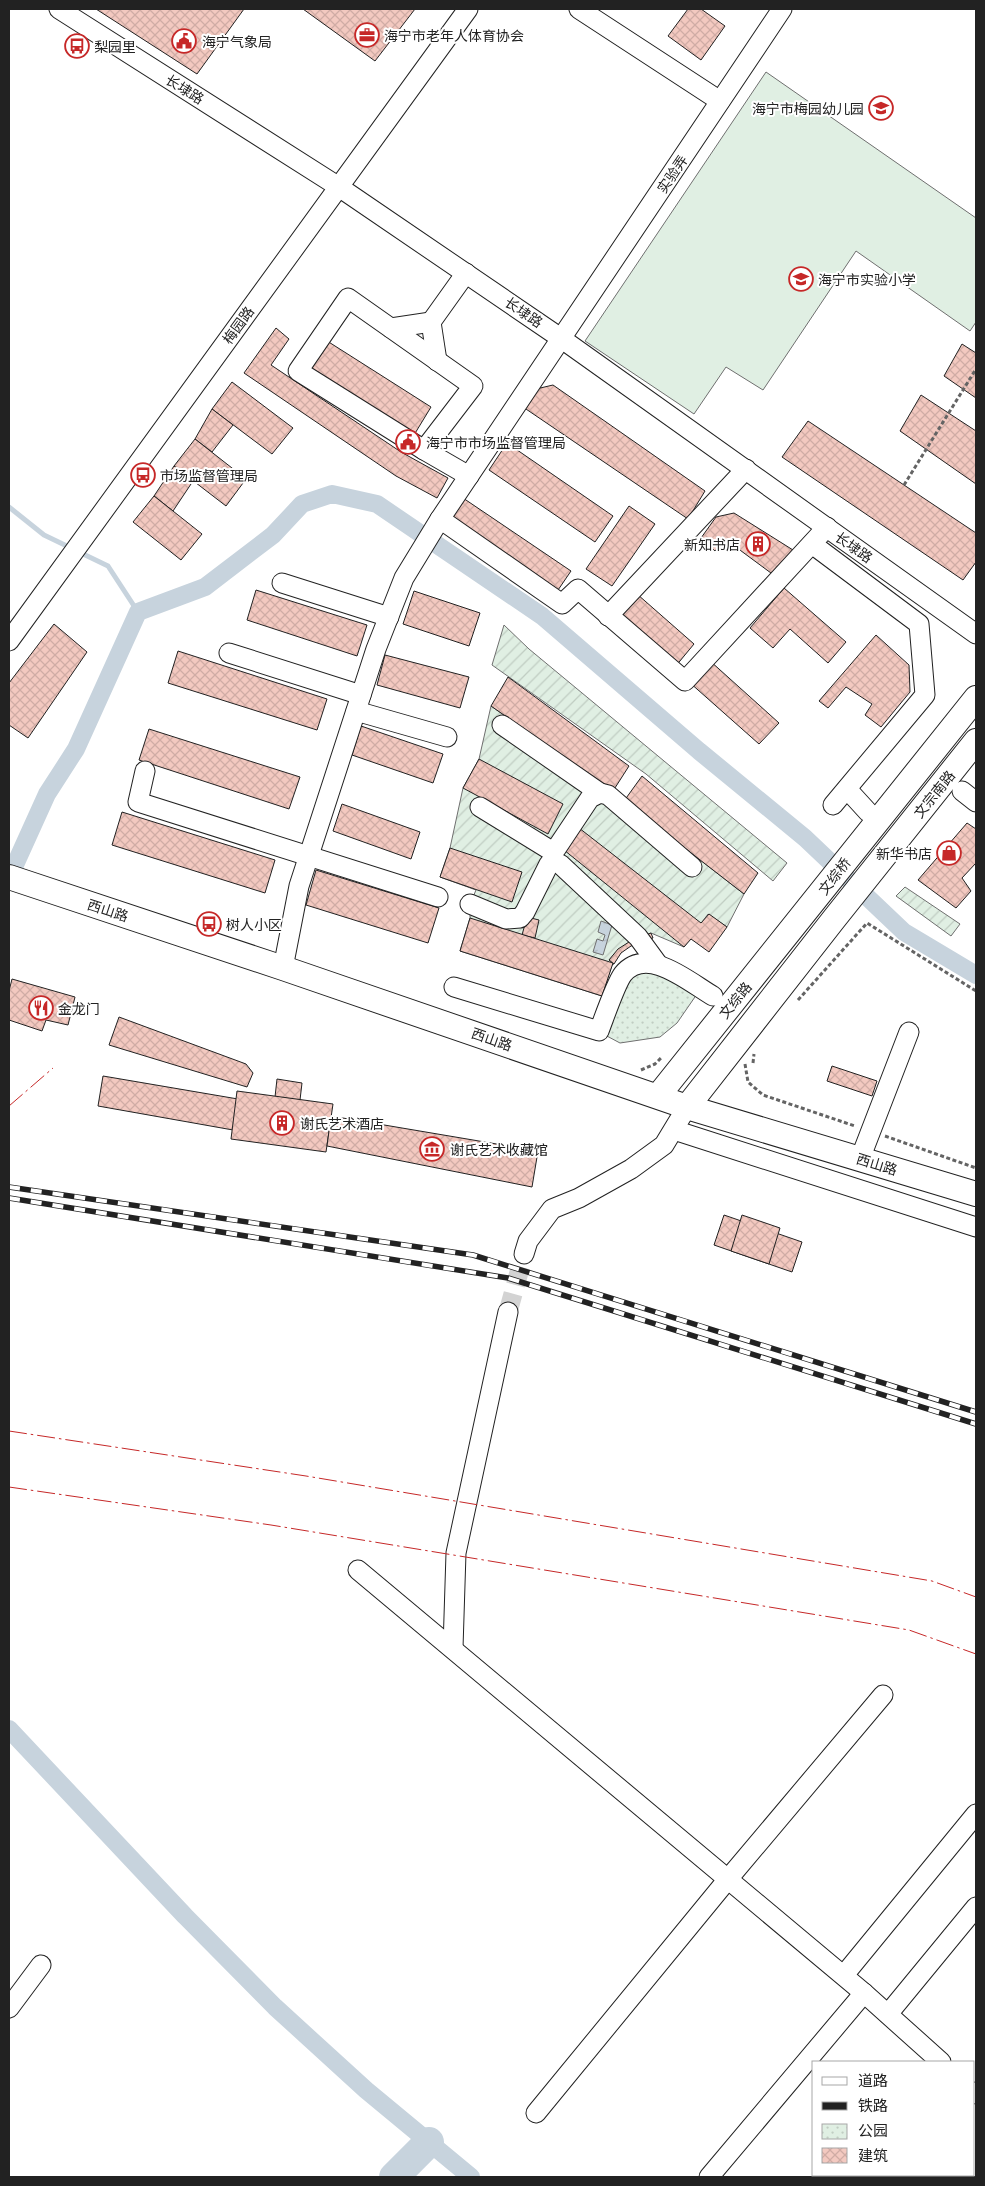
<svg xmlns="http://www.w3.org/2000/svg" width="985" height="2186" font-family="'Open Sans','Noto Sans SC',sans-serif">
<style>
.grass{fill:#e0efe3;stroke:#6f6f6f}
.park{fill:url(#park-dots);stroke:#6f6f6f}
.garden{fill:url(#garden-furrows);stroke:#6f6f6f}
.water{fill:url(#water-ripples);stroke:#6f6f6f}
.lines{fill:none;stroke-linecap:round;stroke-linejoin:round}
.stream{stroke:#c7d3dd;stroke-width:5}
.canal{stroke:#c7d3dd;stroke-width:18}
.river{stroke:#c7d3dd;stroke-width:30}
.building{fill:url(#building-cross-hatch);stroke:#222}
.minor-tunnel{stroke:#d3d3d3;stroke-width:19;stroke-dasharray:19 9;stroke-linecap:butt}
.minor-casing{stroke:#222;stroke-width:21}
.major-casing{stroke:#222;stroke-width:26}
.path{stroke:#646464;stroke-width:3;stroke-dasharray:4 2.5;stroke-linecap:butt}
.minor{stroke:#fff;stroke-width:19}
.major{stroke:#fff;stroke-width:24}
.rail-casing{stroke:#222;stroke-width:5.5}
.rail{stroke:#fff;stroke-width:4;stroke-dasharray:11;stroke-linecap:butt}
.power{stroke:#c62828;stroke-width:1;stroke-dasharray:18 4 2.5 4;stroke-linecap:butt}
.labels{text-anchor:middle;dominant-baseline:central;stroke-width:4;stroke-linejoin:round;paint-order:stroke}
.poi-label{font-size:14px;fill:#222;stroke:#fff;text-anchor:start}
.street-label{font-size:14px;fill:#222;stroke:#fff}
</style>
<defs>
<pattern id="park-dots" width="8" height="8" patternUnits="userSpaceOnUse" patternTransform="scale(1.25)"><rect width="8" height="8" fill="#e0efe3"/><path d="M2 2h.1M6 6h.1" fill="none" stroke="#c0cdc2" stroke-width="1.8" stroke-linecap="round"/></pattern>
<pattern id="garden-furrows" width="10" height="10" patternUnits="userSpaceOnUse" patternTransform="scale(1.25)"><rect width="10" height="10" fill="#e0efe3"/><path d="M-1 1l2-2M0 10L10 0M9 11l2-2" fill="none" stroke="#c0cdc2"/></pattern>
<pattern id="water-ripples" width="26" height="14" patternUnits="userSpaceOnUse" patternTransform="scale(1.25)"><rect width="26" height="14" fill="#c7d3dd"/><path d="M2 4q2-2 4 0t4 0M15 11q2-2 4 0t4 0" fill="none" stroke="#abb5bd"/></pattern>
<pattern id="building-cross-hatch" width="8" height="8" patternUnits="userSpaceOnUse" patternTransform="scale(1.25)"><rect width="8" height="8" fill="#f3c9c0"/><path d="M0 0l8 8M0 8l8-8" fill="none" stroke="#d0aca5"/></pattern>
</defs>
<rect width="100%" height="100%" fill="#fff"/>
<!-- grass -->
<path class="grass" d="M766,72l210,146v104l-6,9 -114,-80 -93,139 -37,-23 -32,47 -109,-73z"/>
<!-- park -->
<path class="park" d="M652,969l45,25 -20,29 -17,14 -40,6 -15,-8 23,-60z"/>
<!-- garden -->
<g class="garden">
<path d="M504,625l25,24 258,214 -14,18 -127,-107 -154,-109z"/>
<path d="M491,706l133,95 120,93 -17,33 -19,-13 -24,33 -33,-14c-17,7 -30,12 -42,27l5,4 -2,1 -10,31 -142,-45 10,-33v-14l6,-14 -36,-13 10,-29 13,-60 16,-29z"/>
<path d="M905,887l55,37 -9,12 -55,-40z"/>
</g>
<!-- water -->
<path class="water" d="M601,921l11,4 -9,30 -10,-3 4,-13 6,2 2,-6 -7,-3z"/>
<g class="lines">
<!-- stream -->
<g class="stream">
<path d="M9,507l35,28 27,13"/>
<path d="M79,552l29,14 30,46"/>
</g>
<!-- canal -->
<g class="canal">
<path d="M9,878l38,-84 29,-45 62,-137 67,-25 68,-52 29,-31 30,-10 45,10 165,112 157,135 106,87 99,94 72,43"/>
<path d="M9,1729l176,187 90,91 91,83 105,87"/>
</g>
<!-- river -->
<path class="river" d="M394,2177l35,-35"/>
</g>
<!-- building -->
<g class="building">
<path d="M96,9h148l-47,65z"/>
<path d="M303,9h112l-40,52z"/>
<path d="M688,9h13l24,17 -24,34 -33,-24z"/>
<path d="M276,328l13,11 -18,26 130,87 47,26 -11,20 -41,-22 -152,-103z"/>
<path d="M324,339l107,68 -17,28 -106,-68z"/>
<path d="M962,344l14,9v45l-32,-22z"/>
<path d="M232,382l61,46 -21,26 -60,-45z"/>
<path d="M553,385l152,106 -17,28 -165,-112 13,-18z"/>
<path d="M921,395l55,36v53l-76,-53z"/>
<path d="M212,409l21,16 -21,27 -17,-13z"/>
<path d="M808,421l168,112v29l-13,18 -181,-123z"/>
<path d="M195,439l51,40 -20,27 -52,-40z"/>
<path d="M507,443l106,73 -18,26 -106,-72z"/>
<path d="M174,466l19,15 -20,30 -19,-15z"/>
<path d="M154,496l48,38 -21,26 -48,-38z"/>
<path d="M463,498l108,73 -15,22 -108,-73z"/>
<path d="M629,506l26,18 -43,62 -26,-17z"/>
<path d="M734,513l59,37 -18,26 -50,-37 -10,12 -14,-13 15,-21z"/>
<path d="M784,588l62,54 -18,21 -38,-34 -17,19 -23,-20z"/>
<path d="M256,590l111,35 -10,31 -110,-36z"/>
<path d="M414,591l66,22 -11,33 -66,-22z"/>
<path d="M637,594l57,50 -19,23 -58,-50z"/>
<path d="M54,624l33,28 -59,86 -19,-13v-42z"/>
<path d="M876,635l33,30 1,27 -29,35 -16,-12 7,-11 -26,-17 -18,21 -9,-7z"/>
<path d="M178,651l149,48 -10,31 -149,-47z"/>
<path d="M385,655l84,22 -9,31 -83,-23z"/>
<path d="M709,660l70,63 -20,21 -70,-62z"/>
<path d="M508,677l121,89 -16,25 -122,-85z"/>
<path d="M361,726l82,28 -10,29 -81,-28z"/>
<path d="M149,729l151,48 -11,32 -150,-49z"/>
<path d="M479,759l84,45 -15,30 -85,-46z"/>
<path d="M642,776l116,97 -14,21 -120,-93z"/>
<path d="M342,804l78,28 -9,27 -78,-28z"/>
<path d="M122,812l153,48 -10,33 -153,-48z"/>
<path d="M967,823l9,6v34l-14,15 9,13 -15,17 -38,-28z"/>
<path d="M579,828l122,95 8,-9 18,13 -18,25 -18,-13 -7,8 -120,-97z"/>
<path d="M450,848l72,24 -10,30 -72,-25z"/>
<path d="M316,870l123,38 -11,35 -122,-38z"/>
<path d="M527,917l12,3 -4,18 -13,-3z"/>
<path d="M470,918l143,45 -11,33 -142,-45z"/>
<path d="M651,933l2,5 -22,8 -10,7 -7,11 -5,-4 9,-11 11,-7z"/>
<path d="M12,979l63,18 -7,28 -22,-5 -4,11 -33,-11v-29z"/>
<path d="M119,1017l127,47 7,9 -6,14 -138,-42z"/>
<path d="M832,1066l45,15 -5,15 -45,-15z"/>
<path d="M103,1076l135,23 -5,31 -135,-24z"/>
<path d="M277,1079l25,4 -2,17 -25,-3z"/>
<path d="M237,1091l96,13 -7,48 -95,-13z"/>
<path d="M331,1116l207,35 -6,36 -205,-41z"/>
<path d="M724,1215l78,27 -10,30 -78,-27z"/>
<path d="M742,1215l38,13 -11,36 -38,-13z"/>
</g>
<g class="lines">
<!-- minor-tunnel -->
<path class="minor-tunnel" d="M508,1312l16,-58"/>
<!-- minor casing -->
<g class="minor-casing">
<g id="minor">
<path d="M59,9l280,178 223,152 414,295"/>
<path d="M579,9l141,92"/>
<path d="M348,298l125,88 -49,64 -126,-79z"/>
<path d="M391,328l40,-6"/>
<path d="M437,361l-6,-39 35,-49"/>
<path d="M424,450l45,26"/>
<path d="M440,519l122,85 16,-15 107,92 142,-154"/>
<path d="M812,544l107,80 6,71 -92,110"/>
<path d="M282,583l107,34"/>
<path d="M608,616l138,-147"/>
<path d="M9,641l459,-632"/>
<path d="M229,653l132,42"/>
<path d="M356,711l91,26"/>
<path d="M502,725l98,68"/>
<path d="M145,771l-7,31 300,95"/>
<path d="M847,789l21,23"/>
<path d="M962,791l14,11"/>
<path d="M480,807l70,43"/>
<path d="M556,849l34,-51 10,-5 8,2 84,72"/>
<path d="M560,864l78,73 19,26"/>
<path d="M470,904l36,15 14,-1 5,-6 24,-48"/>
<path d="M283,968l16,-82 77,-237 28,-71 36,-59 342,-510"/>
<path d="M454,987l145,44c5,-13 17,-48 24,-57 24,-29 66,8 90,22"/>
<path d="M674,1130l302,97"/>
<path d="M860,1159l49,-127"/>
<path d="M524,1254l4,-13 24,-32 27,-11 52,-29 33,-24 23,-38"/>
<path d="M358,1570l506,423 77,69"/>
<path d="M453,1648l3,-95 52,-241"/>
<path d="M844,1975l132,-161"/>
<path d="M9,2008l32,-43"/>
<path d="M888,2014l88,-107"/>
<path d="M974,2092l2,2"/>
<path d="M536,2113l192,-234 155,-184"/>
<path d="M709,2177l155,-184"/>
</g>
</g>
<!-- major casing -->
<g class="major-casing">
<g id="major">
<path d="M9,877l274,91 404,139 289,87"/>
<path d="M658,1096l318,-398"/>
<path d="M687,1107l147,-188 142,-178"/>
</g>
</g>
<!-- path -->
<g class="path">
<path d="M904,485l72,-116"/>
<path d="M798,1000l69,-77 109,68"/>
<path d="M753,1063l1,-9"/>
<path d="M745,1064l3,18 15,13 92,31"/>
<path d="M641,1070l14,-6 6,-6"/>
<path d="M885,1136l91,32"/>
</g>
<!-- minor -->
<use href="#minor" class="minor"/>
<!-- major -->
<use href="#major" class="major"/>
<!-- rail casing -->
<g class="rail-casing">
<g id="rail">
<path d="M9,1187l464,68 503,157"/>
<path d="M9,1198l499,80 468,146"/>
</g>
</g>
<!-- rail -->
<use href="#rail" class="rail"/>
<!-- power -->
<g class="power">
<path d="M9,1106l44,-38"/>
<path d="M9,1431l297,45 626,105 44,16"/>
<path d="M9,1487l262,38 638,105 67,24"/>
</g>
</g>
<!-- icons -->
<defs>
<g id="office-ring" transform="scale(1.25)"><circle r="9.5" fill="#fff" stroke="#c62828" stroke-width="1.5"/><path d="M-6-3h4V-5.5h4V-3h4V5H-6ZM-1-4.5V-3h2v-1.5ZM-6 0V1H6V0Z" fill="#c62828"/></g>
<g id="civic-ring" transform="scale(1.25)"><circle r="9.5" fill="#fff" stroke="#c62828" stroke-width="1.5"/><path d="M-.6-6.5H3V-4.5H.6V-3L4-1V1h2V6H-6V1h2V-1L-.6-3ZM-1.2 2.5V6h2.4V2.5Z" fill="#c62828"/></g>
<g id="bus-ring" transform="scale(1.25)"><circle r="9.5" fill="#fff" stroke="#c62828" stroke-width="1.5"/><path d="M-5-6H5V4H4V6H2V4H-2V6H-4V4H-5ZM-3.5-4V0h7V-4ZM-3.5 1.2v1.5H-2V1.2ZM2 1.2v1.5H3.5V1.2Z" fill="#c62828"/></g>
<g id="school-ring" transform="scale(1.25)"><circle r="9.5" fill="#fff" stroke="#c62828" stroke-width="1.5"/><path d="M0-5L7-2L0 1L-7-2ZM-4 1L0 2.5L4 1V4Q0 6-4 4Z" fill="#c62828"/></g>
<g id="building-ring" transform="scale(1.25)"><circle r="9.5" fill="#fff" stroke="#c62828" stroke-width="1.5"/><path d="M-4-6H4V6H1V3H-1V6H-4ZM-2.5-4.3h1.7v1.8h-1.7ZM.8-4.3h1.7v1.8H.8ZM-2.5-1h1.7V.8h-1.7ZM.8-1h1.7V.8H.8Z" fill="#c62828"/></g>
<g id="shop-ring" transform="scale(1.25)"><circle r="9.5" fill="#fff" stroke="#c62828" stroke-width="1.5"/><path d="M-5-2.5h2.3a2.7 3.5 0 0 1 5.4 0H5L5.5 6h-11ZM-1.5-2.5h3a1.5 2.3 0 0 0-3 0Z" fill="#c62828"/></g>
<g id="restaurant-ring" transform="scale(1.25)"><circle r="9.5" fill="#fff" stroke="#c62828" stroke-width="1.5"/><path d="M-5-6h1v4h1v-4h1v4h1v-4h1v5L-1.5 .5V6h-2V.5L-5-1ZM5-6V6H3V1.5H1.5Q1.5-4 5-6Z" fill="#c62828"/></g>
<g id="museum-ring" transform="scale(1.25)"><circle r="9.5" fill="#fff" stroke="#c62828" stroke-width="1.5"/><path d="M0-6L6-3V-2H-6V-3ZM-5-1h2V3h-2ZM-1-1h2V3h-2ZM3-1h2V3H3ZM-6 4H6V6H-6Z" fill="#c62828"/></g>
</defs>
<g fill-rule="evenodd">
<use href="#office-ring" x="367" y="35"/>
<use href="#civic-ring" x="184" y="41"/>
<use href="#bus-ring" x="77" y="46"/>
<use href="#school-ring" x="881" y="108"/>
<use href="#school-ring" x="801" y="279"/>
<use href="#civic-ring" x="408" y="442"/>
<use href="#bus-ring" x="143" y="475"/>
<use href="#building-ring" x="758" y="544"/>
<use href="#shop-ring" x="949" y="853"/>
<use href="#bus-ring" x="209" y="924"/>
<use href="#restaurant-ring" x="41" y="1008"/>
<use href="#building-ring" x="282" y="1123"/>
<use href="#museum-ring" x="432" y="1149"/>
</g>
<g class="labels">
<!-- poi labels -->
<g class="poi-label">
<text x="384" y="35">海宁市老年人体育协会</text>
<text x="202" y="41">海宁气象局</text>
<text x="94" y="46">梨园里</text>
<text x="864" y="108" text-anchor="end">海宁市梅园幼儿园</text>
<text x="818" y="279">海宁市实验小学</text>
<text x="426" y="442">海宁市市场监督管理局</text>
<text x="160" y="475">市场监督管理局</text>
<text x="740" y="544" text-anchor="end">新知书店</text>
<text x="932" y="853" text-anchor="end">新华书店</text>
<text x="226" y="924">树人小区</text>
<text x="58" y="1008">金龙门</text>
<text x="300" y="1123">谢氏艺术酒店</text>
<text x="450" y="1149">谢氏艺术收藏馆</text>
</g>
<!-- street labels -->
<g class="street-label">
<text transform="translate(185 89) rotate(32)">长埭路</text>
<text transform="translate(672 174) rotate(-56)">实验弄</text>
<text transform="translate(524 312) rotate(34)">长埭路</text>
<text transform="translate(238 325) rotate(-54)">梅园路</text>
<text transform="translate(854 547) rotate(35)">长埭路</text>
<text transform="translate(934 794) rotate(-51)">文宗南路</text>
<text transform="translate(834 876) rotate(-52)">文综桥</text>
<text transform="translate(108 910) rotate(18)">西山路</text>
<text transform="translate(735 1000) rotate(-51)">文综路</text>
<text transform="translate(492 1039) rotate(19)">西山路</text>
<text transform="translate(877 1164) rotate(17)">西山路</text>
</g>
</g>
<!-- border -->
<rect width="985" height="2186" fill="none" stroke="#222222" stroke-width="20"/>
<!-- legend -->
<rect x="812" y="2061" width="162" height="115" fill="#ffffff" stroke="#a7a7a7"/>
<rect x="822" y="2077" width="25" height="8" fill="#ffffff" stroke="#a7a7a7"/>
<text x="858" y="2086" font-size="15" fill="#222222">道路</text>
<rect x="822" y="2102" width="25" height="8" fill="#222222" stroke="#a7a7a7"/>
<text x="858" y="2111" font-size="15" fill="#222222">铁路</text>
<rect x="822" y="2124" width="25" height="15" fill="url(#park-dots)" stroke="#a7a7a7"/>
<text x="858" y="2136" font-size="15" fill="#222222">公园</text>
<rect x="822" y="2148" width="25" height="15" fill="url(#building-cross-hatch)" stroke="#a7a7a7"/>
<text x="858" y="2161" font-size="15" fill="#222222">建筑</text>
</svg>
